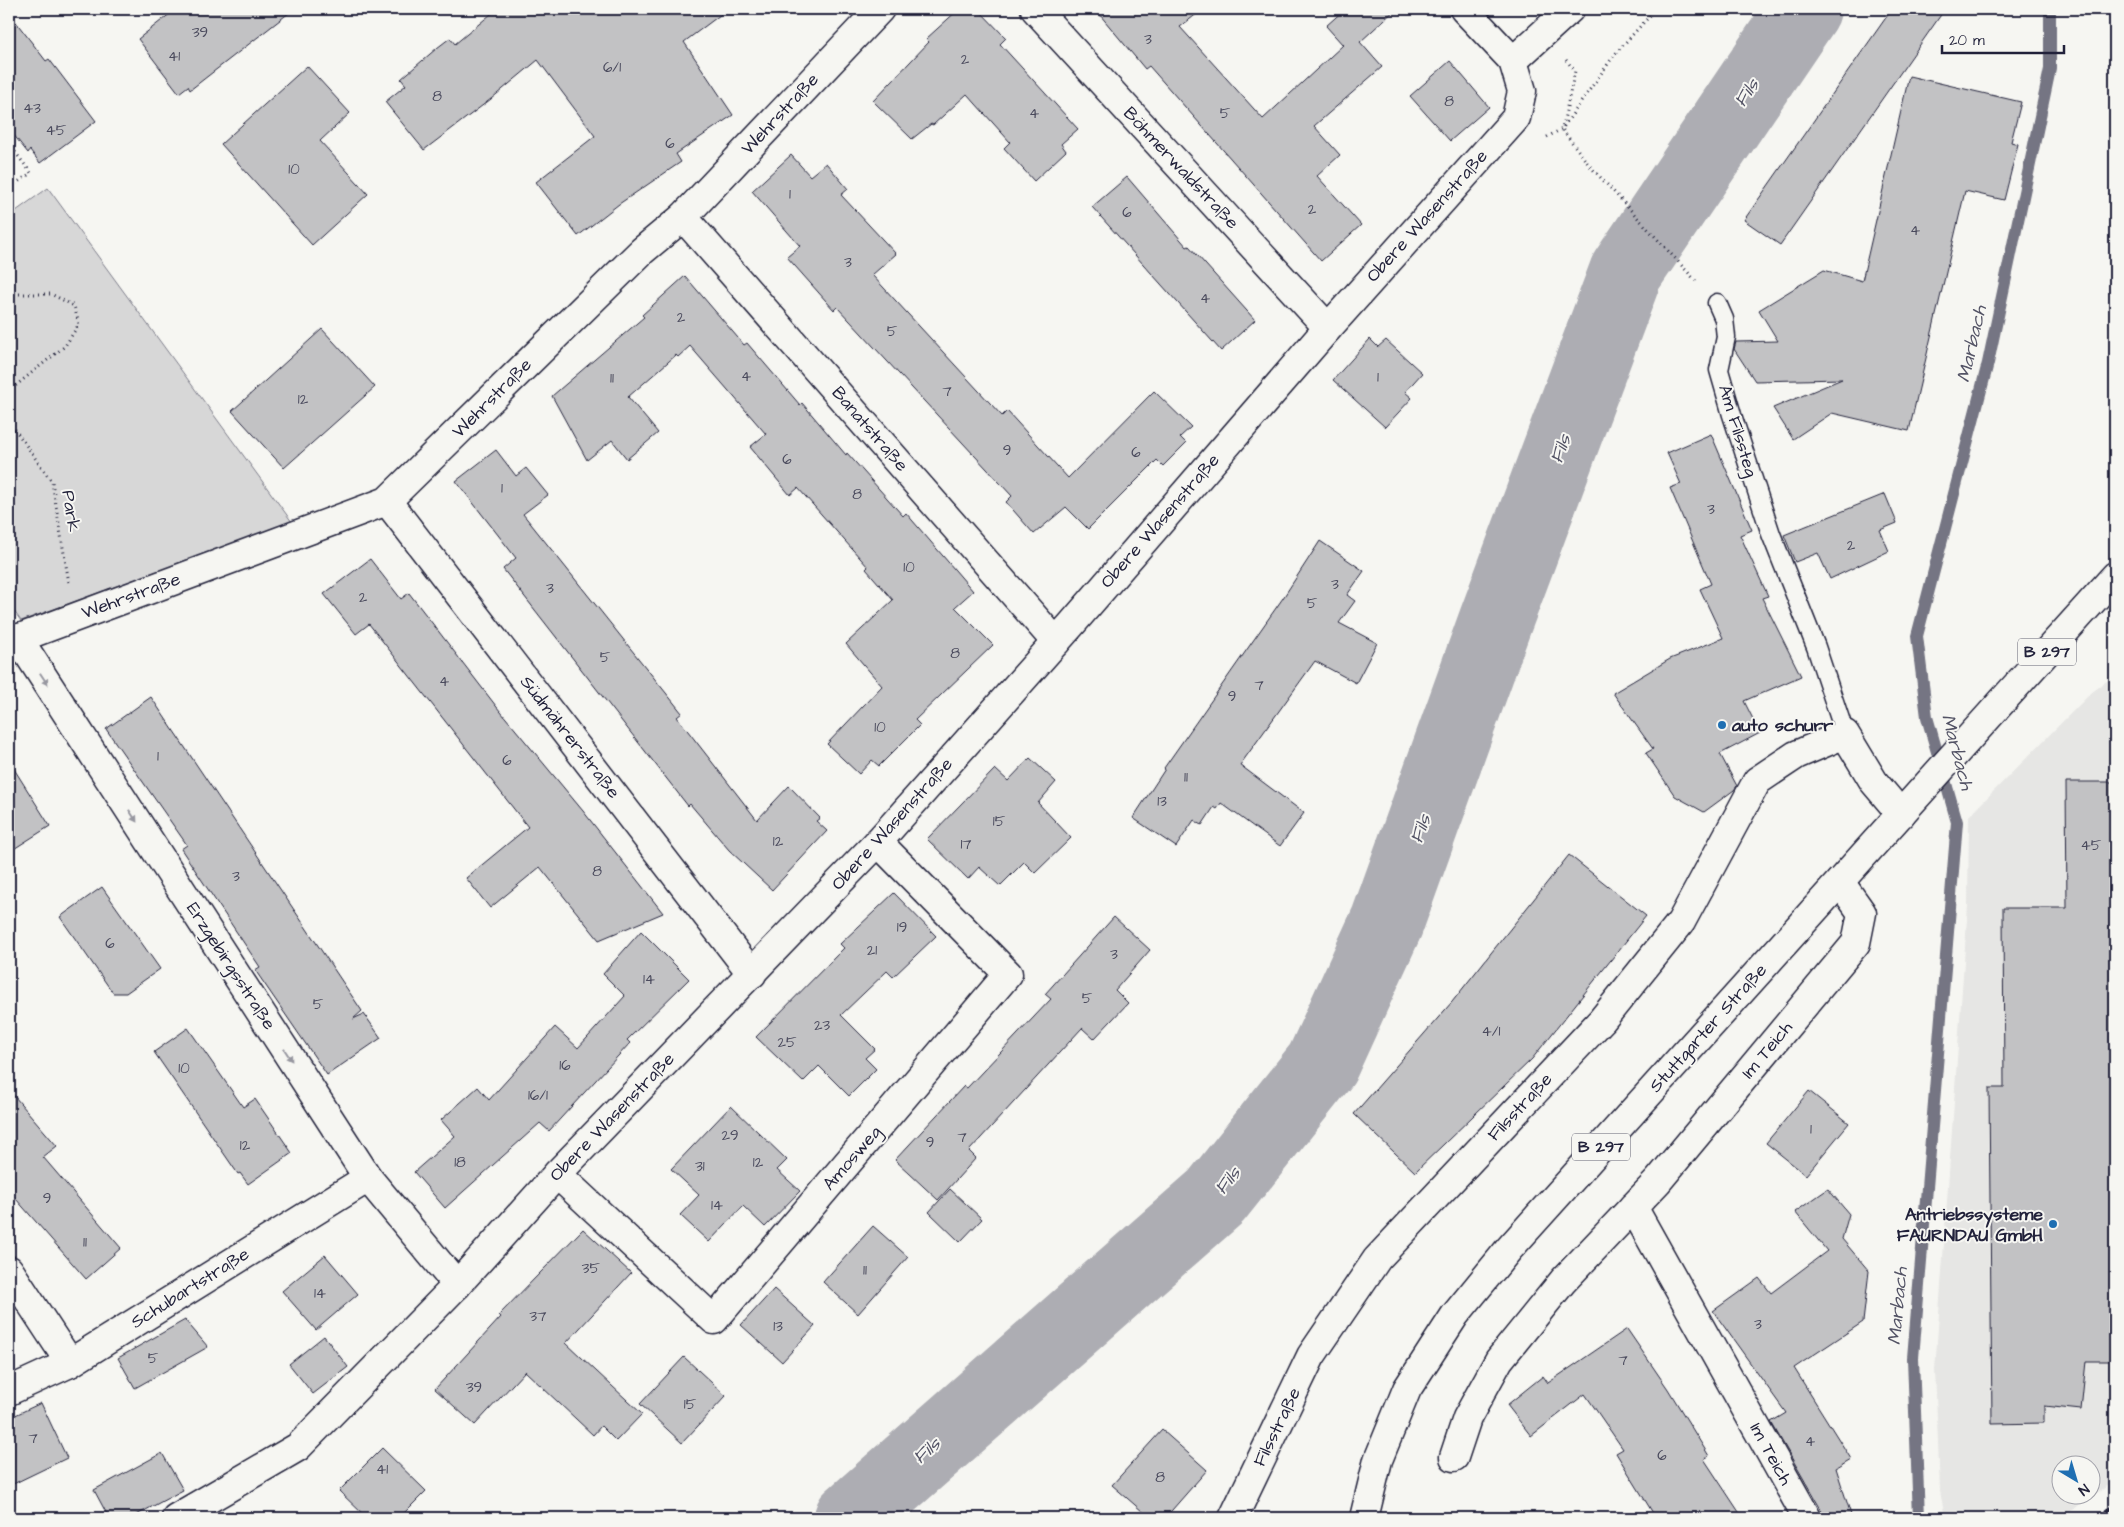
<svg xmlns="http://www.w3.org/2000/svg" width="2124" height="1527" font-family="'Architects Daughter',sans-serif">
<style>
.built{fill:#e6e6e4;fill-rule:evenodd}
.green{fill:#d7d7d7;stroke:#7c7c89}
.lines{fill:none;stroke-linecap:round;stroke-linejoin:round}
.stream{stroke:#757583;stroke-width:12}
.river{stroke:#adadb3;stroke-width:74}
.building{fill:#c2c2c4;stroke:#22223b}
.lane-casing{stroke:#22223b;stroke-width:21}
.street-casing{stroke:#22223b;stroke-width:31}
.primary-casing{stroke:#22223b;stroke-width:31}
.path{stroke:#22223b;stroke-width:3;stroke-dasharray:1 4;stroke-linecap:butt}
.lane{stroke:#f6f6f2;stroke-width:18}
.street{stroke:#f6f6f2;stroke-width:28}
.primary{stroke:#f6f6f2;stroke-width:28}
.rail{stroke:#22223b;stroke-width:4;stroke-dasharray:8 4;stroke-linecap:butt}
.oneway{fill:#9797a0}
.poi-dot{fill:#1f6fb2;stroke:#f6f6f2;stroke-width:2}
.labels{text-anchor:middle;dominant-baseline:central;stroke-width:4;stroke-linejoin:round;paint-order:stroke}
.number-label{font-size:15px;fill:#4a4a5d}
.shield{fill:#f6f6f2;stroke:#626272;stroke-width:1}
.shield-label{font-size:16px;font-weight:bold;fill:#22223b}
.street-label{font-size:18px;fill:#22223b;stroke:#f6f6f2}
.poi-label{font-size:18px;font-weight:bold;fill:#22223b;stroke:#f6f6f2;text-anchor:start}
.water-label{font-size:19px;font-style:italic;fill:#535365;stroke:#f6f6f2}
</style>
<rect width="100%" height="100%" fill="#f6f6f2"/>
<filter id="ink" filterUnits="userSpaceOnUse"><feTurbulence type="fractalNoise" baseFrequency=".02" numOctaves="2"/><feDisplacementMap in="SourceGraphic" scale="10" xChannelSelector="R" yChannelSelector="G"/><feConvolveMatrix kernelMatrix="1 2 1 2 8 2 1 2 1" color-interpolation-filters="sRGB"/></filter>
<g filter="url(#ink)">
<!-- built -->
<path class="built" d="M2115,675v806l-55,37h-115l-5,-27 -5,-121 33,-465 1,-89 122,-123zM2062,1464h30v30h-30z"/>
<!-- green -->
<path class="green" d="M48,188l244,334 -271,99 -12,-17v-388z"/>
<g class="lines">
<!-- stream -->
<path class="stream" d="M1919,1518l-6,-160 44,-536 -30,-105 -10,-81 71,-273 62,-294v-60"/>
<!-- river -->
<path class="river" d="M851,1518l365,-321 106,-133 65,-142 108,-300 131,-350 178,-263"/>
</g>
<!-- building -->
<g class="building">
<path d="M176,9h118l-104,81 -2,-4 -9,7 -41,-54z"/>
<path d="M497,9h231l-44,33 49,73 -57,39 5,8 -62,42 -41,32 -42,-54 59,-46 -57,-76 -47,39 -67,51 -39,-48 21,-17 -5,-6 36,-31 13,-10 5,6z"/>
<path d="M959,9h19l28,29 -6,6 78,85 -17,15 5,7 -32,30 -30,-33 6,-6 -43,-48 -34,31 -2,-1 -19,15 -39,-38 56,-59 -3,-3z"/>
<path d="M1095,9h108l-23,18 83,92 80,-74 -17,-19 19,-17h51l-36,33 22,25 -68,59 26,29 -23,21 44,49 -40,36 -172,-195 -4,3z"/>
<path d="M1892,9h53l-165,236 -36,-25z"/>
<path d="M9,13l37,48 3,-2 47,62 -56,42 -10,-13 -2,3 -19,-24z"/>
<path d="M1450,61l39,46 -39,34 -40,-45z"/>
<path d="M307,66l43,47 -30,28 48,53 -56,51 -91,-101z"/>
<path d="M1909,76l112,26 -10,40 7,2 -14,56 -39,-9 -56,240 -77,-18 -39,26 -20,-31 69,-29 -87,2 -21,-32 2,-7 42,-1 -19,-31 65,-40 38,11z"/>
<path d="M791,155l19,21 16,-13 22,26 -7,6 55,59 -24,21 130,141 5,-5 61,67 86,-87 37,36 -11,10 6,6 -23,23 -6,-6 -69,69 -22,-22 -32,27 -28,-32 6,-6 -175,-189 -3,3 -47,-53 13,-11 -48,-55z"/>
<path d="M1127,177l60,70 2,-1 66,74 -34,31 -129,-144z"/>
<path d="M685,276l59,69 3,-2 53,62 2,-2 44,52 1,-2 56,63 3,-3 67,78 -18,16 38,38 -78,75 5,5 -41,41 -7,-6 -13,14 -32,-30 55,-58 -36,-42 47,-44 -27,-31 2,-2 -70,-79 -8,7 -40,-48 16,-13 -76,-88 -12,11 -2,-2 -48,42 30,36 -31,26 -15,-19 -25,20 -35,-64 92,-79 -2,-2z"/>
<path d="M322,329l53,58 -91,81 -52,-57z"/>
<path d="M1370,339l8,8 8,-7 36,33 -17,19 7,6 -27,29 -52,-47z"/>
<path d="M1711,434l41,96 -12,5 28,61 -6,2 39,78 -57,25 16,32 -40,21 17,32 -3,4 -30,22 -29,-16 -29,-43 7,-4 -40,-56 57,-34 53,-21 -23,-49 11,-5 -41,-96 11,-4 -14,-31z"/>
<path d="M496,450l20,26 10,-8 22,27 -25,19 159,199 -5,4 80,103 32,-34 31,32 -4,3 11,10 -55,59 -43,-40 -39,-46 -2,2 -185,-237 13,-11 -60,-77z"/>
<path d="M1885,494l12,29 -17,7 9,21 -59,28 -12,-26 -23,9 -11,-27z"/>
<path d="M1320,541l44,30 -17,24 8,6 -16,22 38,20 -21,40 -41,-22 -75,104 64,48 -24,33 -59,-43 -4,6 -3,-2 -12,18 -8,-5 -18,27 -43,-29 32,-49 -1,-1 119,-170z"/>
<path d="M370,559l31,40 8,-6 87,113 87,105 80,102 -64,27 -59,-73 -50,41 -24,-30 62,-51 -159,-203 -13,10 -32,-40z"/>
<path d="M151,697l211,314 -9,8 11,-5 17,24 -54,37 -72,-105 5,-3 -79,-118 6,-4 -81,-116z"/>
<path d="M1030,758l26,24 -18,21 33,35 -36,35 -11,-11 -24,24 -21,-19 -11,12 -41,-40 68,-70 13,12z"/>
<path d="M9,761l41,65 -41,26z"/>
<path d="M2066,782h49v579h-29l-5,49 -37,-4v17l-52,1 -3,-336h15l-1,-180h64z"/>
<path d="M1569,855l77,61 -114,143 -117,113 -61,-58 98,-112z"/>
<path d="M102,887l58,82 -34,24h-13l-53,-76z"/>
<path d="M894,893l42,43 -43,41 -6,-6 -46,44 34,34 -10,9 11,11 -27,27 -30,-30 -16,16 -47,-45 88,-89 -4,-4z"/>
<path d="M1114,917l36,33 -35,40 13,13 -34,36 -12,-11 -113,123 7,7 -38,42 -43,-40 69,-74 3,2 84,-89 -6,-5z"/>
<path d="M641,931l48,48 -62,61 3,3 -81,88 -9,-8 -95,85 -31,-36 41,-36 -14,-16 37,-33 11,13 66,-73 23,21 47,-52 -22,-22z"/>
<path d="M188,1028l55,79 12,-8 37,54 -44,31 -8,-11 -2,1 -84,-122z"/>
<path d="M9,1090l48,56 -14,11 78,91 -35,31 -77,-88z"/>
<path d="M1809,1091l40,32 -43,52 -40,-32z"/>
<path d="M731,1106l56,54 -10,10 23,21 -35,36 -22,-21 -34,36 -29,-27 19,-20 -28,-26z"/>
<path d="M950,1189l32,30 -22,23 -31,-30z"/>
<path d="M1828,1189l21,25 -7,25 27,32 -6,51 -69,46 57,91 -15,9 16,50h-26l-55,-96 15,-9 -73,-102 46,-33 12,15 56,-42 -32,-39z"/>
<path d="M873,1226l35,31 -50,57 -35,-32z"/>
<path d="M583,1229l48,44 -65,70 76,71 -26,27 -15,-15 -8,9 -68,-64 -50,54 -40,-36 66,-72 -2,-2z"/>
<path d="M325,1255l33,39 -42,36 -34,-39z"/>
<path d="M774,1289l41,37 -33,36 -41,-37z"/>
<path d="M185,1320l23,27 -73,41 -17,-30z"/>
<path d="M1627,1329l41,60 41,67 -5,3 39,59h-87l-40,-65 7,-4 -38,-55 -54,42 -24,-31 36,-29 5,7z"/>
<path d="M324,1336l24,31 -35,27 -24,-30z"/>
<path d="M684,1357l42,39 -44,47 -42,-39z"/>
<path d="M41,1403l26,55 -58,28v-68z"/>
<path d="M1162,1430l45,40 -42,48h-15l-38,-33z"/>
<path d="M382,1448l44,43 -27,27h-32l-28,-27z"/>
<path d="M162,1453l21,37 -52,28h-22l-15,-28z"/>
</g>
<g class="lines">
<!-- lane casing -->
<g class="lane-casing">
<path id="lane" d="M1717,303l7,16 2,18 -7,33 13,45 39,119 45,113 29,87"/>
</g>
<!-- street casing -->
<g class="street-casing">
<g id="street">
<path d="M1035,9l293,319"/>
<path d="M1513,61l57,-52"/>
<path d="M683,217l373,425"/>
<path d="M387,501l365,473"/>
<path d="M18,638l350,540 89,107"/>
<path d="M9,642l378,-141 255,-250 41,-34 197,-208"/>
<path d="M557,1174l157,146 294,-346 -130,-132"/>
<path d="M1633,1207l174,311"/>
<path d="M9,1270l61,93"/>
<path d="M9,1391l61,-28 298,-185"/>
<path d="M1454,1457l13,-39 32,-58 64,-79 95,-100 198,-238 6,-30 -22,-31"/>
<path d="M176,1518l122,-71 159,-162 100,-111 321,-332 193,-217 257,-297 188,-210 6,-27 -9,-30 -49,-52"/>
<path d="M1233,1518l78,-162 66,-97 225,-239 79,-98 76,-141 39,-26 49,-21 29,48 27,32"/>
</g>
</g>
<!-- primary casing -->
<g class="primary-casing">
<path id="primary" d="M1364,1518l14,-58 29,-71 48,-74 54,-66 606,-673"/>
</g>
<!-- path -->
<g class="path">
<path d="M1566,60l9,11 -13,58 27,36 107,116"/>
<path d="M1547,137l15,-8 53,-75 41,-45"/>
<path d="M9,144l22,29 -22,15"/>
<path d="M9,294h42l23,12 5,18 -14,22 -56,45"/>
<path d="M9,421l43,61 17,101"/>
</g>
<!-- lane -->
<use href="#lane" class="lane"/>
<!-- street -->
<use href="#street" class="street"/>
<!-- primary -->
<use href="#primary" class="primary"/>
<!-- rail -->
<path class="rail" d="M2096,1518l19,-12"/>
</g>
<!-- one-way arrows -->
<defs><path id="oneway-solid" d="M-6-.8H1V-3.2L6.5 0L1 3.2V.8H-6Z" transform="scale(1.25)"/></defs>
<g class="oneway">
<use href="#oneway-solid" transform="translate(44 679) rotate(57)"/>
<use href="#oneway-solid" transform="translate(133 816) rotate(57)"/>
<use href="#oneway-solid" transform="translate(288 1055) rotate(57)"/>
</g>
</g>
<!-- markers -->
<g class="poi-dot">
<circle cx="1722" cy="725" r="5"/>
<circle cx="2053" cy="1224" r="5"/>
</g>
<g class="labels">
<!-- number labels -->
<g class="number-label">
<text x="200" y="32">39</text>
<text x="1148" y="39">3</text>
<text x="174" y="56">41</text>
<text x="965" y="59">2</text>
<text x="612" y="67">6/1</text>
<text x="437" y="96">8</text>
<text x="1449" y="101">8</text>
<text x="32" y="108">43</text>
<text x="1034" y="113">4</text>
<text x="1225" y="113">5</text>
<text x="56" y="130">45</text>
<text x="670" y="143">6</text>
<text x="294" y="169">10</text>
<text x="790" y="194">1</text>
<text x="1312" y="209">2</text>
<text x="1127" y="212">6</text>
<text x="1915" y="230">4</text>
<text x="848" y="262">3</text>
<text x="1205" y="298">4</text>
<text x="681" y="317">2</text>
<text x="892" y="331">5</text>
<text x="746" y="376">4</text>
<text x="1378" y="377">1</text>
<text x="612" y="378">11</text>
<text x="947" y="391">7</text>
<text x="303" y="399">12</text>
<text x="1007" y="450">9</text>
<text x="1136" y="452">6</text>
<text x="787" y="459">6</text>
<text x="502" y="488">1</text>
<text x="857" y="494">8</text>
<text x="1711" y="509">3</text>
<text x="1851" y="545">2</text>
<text x="909" y="567">10</text>
<text x="1335" y="584">3</text>
<text x="550" y="588">3</text>
<text x="363" y="597">2</text>
<text x="1312" y="603">5</text>
<text x="955" y="653">8</text>
<text x="605" y="657">5</text>
<text x="444" y="681">4</text>
<text x="1259" y="685">7</text>
<text x="1232" y="696">9</text>
<text x="880" y="727">10</text>
<text x="158" y="756">1</text>
<text x="507" y="760">6</text>
<text x="1186" y="777">11</text>
<text x="1162" y="801">13</text>
<text x="999" y="821">15</text>
<text x="778" y="841">12</text>
<text x="966" y="844">17</text>
<text x="2091" y="845">45</text>
<text x="597" y="871">8</text>
<text x="236" y="876">3</text>
<text x="902" y="927">19</text>
<text x="110" y="943">6</text>
<text x="872" y="950">21</text>
<text x="1114" y="954">3</text>
<text x="649" y="979">14</text>
<text x="1087" y="998">5</text>
<text x="318" y="1004">5</text>
<text x="822" y="1025">23</text>
<text x="1491" y="1031">4/1</text>
<text x="787" y="1042">25</text>
<text x="565" y="1065">16</text>
<text x="184" y="1068">10</text>
<text x="538" y="1095">16/1</text>
<text x="1811" y="1129">1</text>
<text x="730" y="1135">29</text>
<text x="962" y="1137">7</text>
<text x="930" y="1142">9</text>
<text x="245" y="1145">12</text>
<text x="460" y="1162">18</text>
<text x="758" y="1162">12</text>
<text x="700" y="1166">31</text>
<text x="47" y="1198">9</text>
<text x="717" y="1205">14</text>
<text x="85" y="1242">11</text>
<text x="591" y="1268">35</text>
<text x="865" y="1270">11</text>
<text x="320" y="1293">14</text>
<text x="538" y="1316">37</text>
<text x="1758" y="1324">3</text>
<text x="778" y="1326">13</text>
<text x="153" y="1358">5</text>
<text x="1623" y="1360">7</text>
<text x="474" y="1387">39</text>
<text x="690" y="1404">15</text>
<text x="33" y="1438">7</text>
<text x="1810" y="1441">4</text>
<text x="1662" y="1455">6</text>
<text x="382" y="1469">41</text>
<text x="1160" y="1477">8</text>
</g>
<!-- shield labels -->
<g class="shield">
<rect x="2018" y="638.5" width="58" height="27" rx="4"/>
<rect x="1572" y="1133.5" width="58" height="27" rx="4"/>
</g>
<g class="shield-label">
<text x="2047" y="652">B 297</text>
<text x="1601" y="1147">B 297</text>
</g>
<!-- street labels -->
<g class="street-label">
<text transform="translate(780 114) rotate(-47)">Wehrstraße</text>
<text transform="translate(1181 168) rotate(47)">Böhmerwaldstraße</text>
<text transform="translate(1427 216) rotate(-48)">Obere Wasenstraße</text>
<text transform="translate(492 398) rotate(-45)">Wehrstraße</text>
<text transform="translate(870 429) rotate(49)">Banatstraße</text>
<text transform="translate(1738 431) rotate(73)">Am Filssteg</text>
<text transform="translate(71 511) rotate(81)">Park</text>
<text transform="translate(1160 521) rotate(-49)">Obere Wasenstraße</text>
<text transform="translate(131 596) rotate(-20)">Wehrstraße</text>
<text transform="translate(570 737) rotate(52)">Südmährerstraße</text>
<text transform="translate(892 824) rotate(-48)">Obere Wasenstraße</text>
<text transform="translate(231 966) rotate(57)">Erzgebirgsstraße</text>
<text transform="translate(1708 1028) rotate(-48)">Stuttgarter Straße</text>
<text transform="translate(1767 1050) rotate(-50)">Im Teich</text>
<text transform="translate(1520 1107) rotate(-47)">Filsstraße</text>
<text transform="translate(612 1117) rotate(-46)">Obere Wasenstraße</text>
<text transform="translate(852 1158) rotate(-49)">Amosweg</text>
<text transform="translate(190 1288) rotate(-32)">Schubartstraße</text>
<text transform="translate(1277 1427) rotate(-64)">Filsstraße</text>
<text transform="translate(1771 1454) rotate(61)">Im Teich</text>
</g>
<!-- poi labels -->
<g class="poi-label">
<text x="1732" y="725">auto schurr</text>
<text x="2043" y="1214" text-anchor="end">Antriebssysteme<tspan x="2043" dy="21">FAURNDAU GmbH</tspan></text>
</g>
<!-- water labels -->
<g class="water-label">
<text transform="translate(1747 93) rotate(-56)">Fils</text>
<text transform="translate(1972 344) rotate(-77)">Marbach</text>
<text transform="translate(1561 449) rotate(-70)">Fils</text>
<text transform="translate(1957 752) rotate(75)">Marbach</text>
<text transform="translate(1421 829) rotate(-70)">Fils</text>
<text transform="translate(1228 1181) rotate(-51)">Fils</text>
<text transform="translate(1898 1306) rotate(-85)">Marbach</text>
<text transform="translate(927 1451) rotate(-41)">Fils</text>
</g>
</g>
<!-- margin -->
<rect width="2124" height="1527" fill="none" stroke="#f6f6f2" stroke-width="30"/>
<rect x="15" y="15" width="2094" height="1497" fill="none" stroke="#22223b" stroke-width="2" filter="url(#ink)"/>
<!-- north arrow -->
<g transform="translate(2076 1480) rotate(142)"><circle r="24" fill="#f6f6f2" stroke="#a1a1a9"/>
<path d="M0-4L9 19L0 12L-9 19Z" fill="#1f6fb2"/>
<text y="-8" font-size="14" font-weight="bold" text-anchor="middle" fill="#22223b">N</text>
</g>
<!-- scale -->
<path d="M1942 45v8h122v-8" fill="none" stroke="#22223b" stroke-width="2.5"/>
<text x="1949" y="45" font-size="15" fill="#22223b" stroke="#f6f6f2" stroke-width="4" paint-order="stroke">20 m</text>
</svg>
